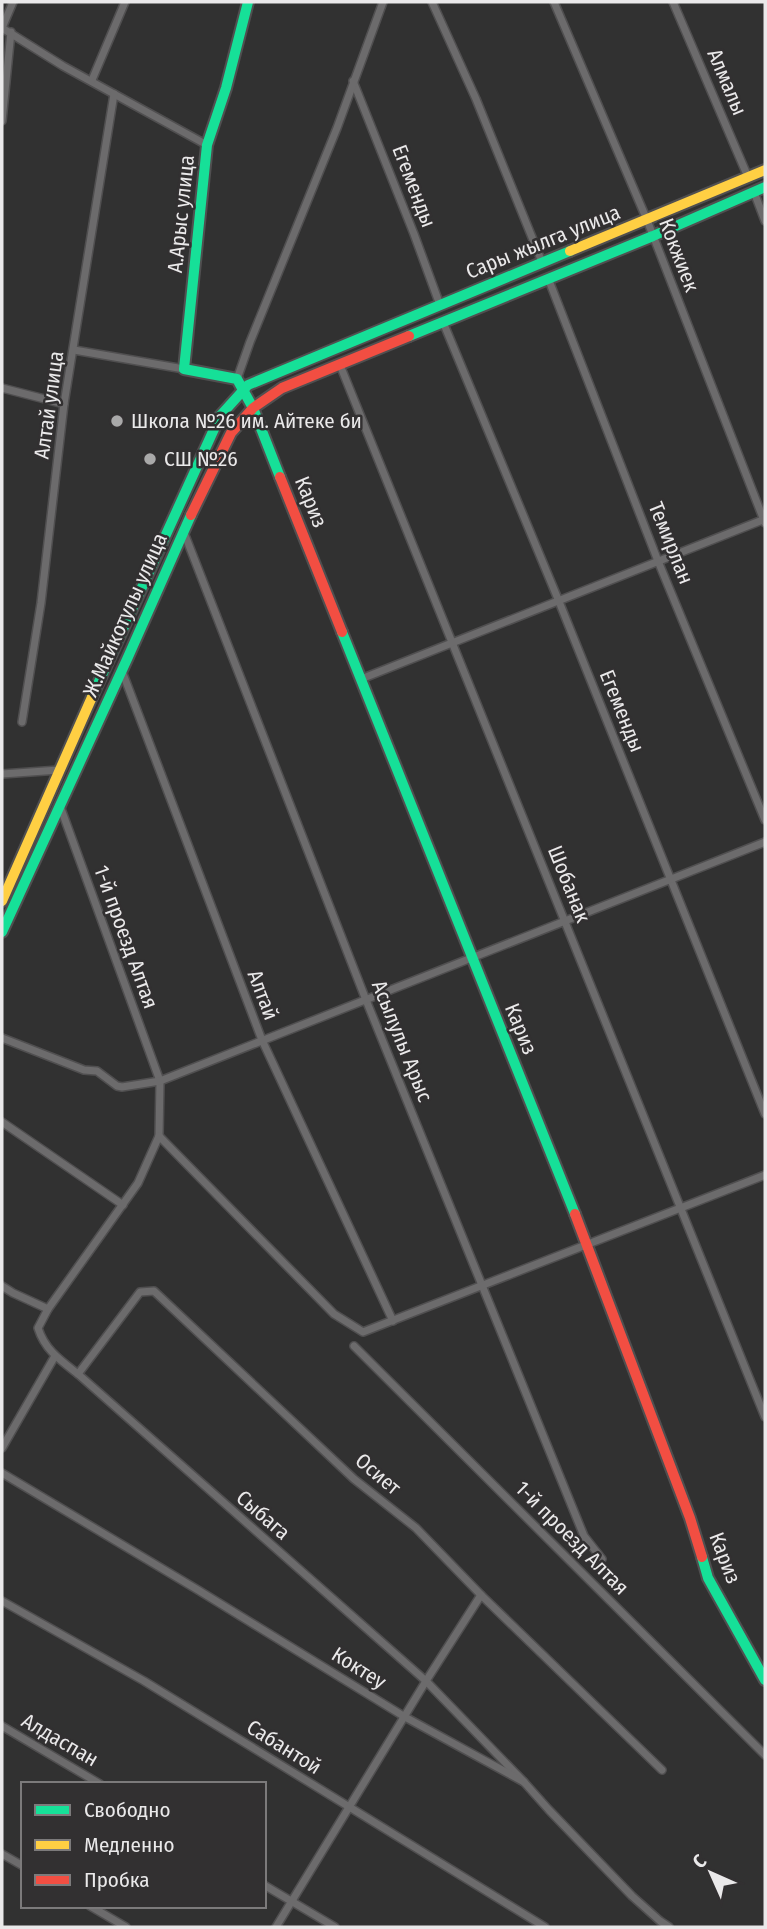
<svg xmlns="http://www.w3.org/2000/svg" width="767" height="1929" font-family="'Fira Sans Condensed',sans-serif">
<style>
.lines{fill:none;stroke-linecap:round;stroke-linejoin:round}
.street-casing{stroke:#504f50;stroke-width:10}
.fast-casing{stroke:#504f50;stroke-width:14}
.slow-casing{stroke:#504f50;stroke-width:14}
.jam-casing{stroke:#504f50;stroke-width:14}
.street{stroke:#6c6b6c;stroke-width:7}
.fast{stroke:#16e098;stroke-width:10}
.slow{stroke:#ffcf43;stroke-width:10}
.jam{stroke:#f24e42;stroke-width:10}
.poi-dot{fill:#a9a9a9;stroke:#323031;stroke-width:2.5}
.labels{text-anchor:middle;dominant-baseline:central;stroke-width:5;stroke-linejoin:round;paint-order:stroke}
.street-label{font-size:21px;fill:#eae9ea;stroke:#323031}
.poi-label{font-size:21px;fill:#eae9ea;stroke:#323031;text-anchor:start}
</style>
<rect width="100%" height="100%" fill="#313131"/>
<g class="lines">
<!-- street casing -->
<g class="street-casing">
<g id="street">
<path d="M13,2l-11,26 61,38 144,79"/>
<path d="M432,2l44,97 66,163"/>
<path d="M554,2l93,218 118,303"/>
<path d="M673,2l75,175"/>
<path d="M92,80l33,-78"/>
<path d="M353,81l61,153 26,71"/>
<path d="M2,121l9,-89"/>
<path d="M754,192l11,29"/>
<path d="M548,278l110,283 107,259"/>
<path d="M443,322l115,277 207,515"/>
<path d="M74,350l110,19"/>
<path d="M340,365l425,1052"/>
<path d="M237,379l13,-37 87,-214 46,-126"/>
<path d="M2,388l62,16"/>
<path d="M183,530l183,470 218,536 18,23"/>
<path d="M122,671l140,369 131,281"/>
<path d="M361,679l404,-160"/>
<path d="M22,722l19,-119 23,-199 50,-310"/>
<path d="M2,774l57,-4"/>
<path d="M60,806l100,275 -1,55 -21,47 -90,126 -10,19c7,22 22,32 40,46l348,307 98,101"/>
<path d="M2,1038l82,32 13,1 20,15 5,1 38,-6 605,-239"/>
<path d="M2,1122l121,83"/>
<path d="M159,1136l175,178 29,18 402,-157"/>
<path d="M2,1286l11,7 35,16"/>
<path d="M354,1346l411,409"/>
<path d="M78,1374l62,-82 14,-1 200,188 62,49 65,67 181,175"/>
<path d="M2,1448l53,-92"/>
<path d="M2,1473l196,117 207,127 119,65 25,28 83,86 28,25 9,6"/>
<path d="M2,1601l142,80 401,246"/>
<path d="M2,1726l98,58"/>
<path d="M2,1854l21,12"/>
<path d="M264,1885l71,42"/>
<path d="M90,1906l36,21"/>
<path d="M276,1927l150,-246 55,-86"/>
</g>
</g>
<!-- fast casing -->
<g class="fast-casing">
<g id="fast">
<path d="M248,2l-22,86 -19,57 -23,224 53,10 16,29 27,69"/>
<path d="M409,336l244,-100 112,-49"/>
<path d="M342,632l233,582"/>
<path d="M92,697l128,-281 28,-31 322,-134"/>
<path d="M2,932l126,-275 63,-142"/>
<path d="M702,1557l6,21 57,102"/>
</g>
</g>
<!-- slow casing -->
<g class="slow-casing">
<g id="slow">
<path d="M570,251l195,-81"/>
<path d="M2,901l90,-204"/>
</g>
</g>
<!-- jam casing -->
<g class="jam-casing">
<g id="jam">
<path d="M280,477l62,155"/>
<path d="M191,515l40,-82 22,-25 29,-20 127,-52"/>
<path d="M575,1214l115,304 12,39"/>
</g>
</g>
<!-- street -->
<use href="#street" class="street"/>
<!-- fast -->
<use href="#fast" class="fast"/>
<!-- slow -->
<use href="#slow" class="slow"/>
<!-- jam -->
<use href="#jam" class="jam"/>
</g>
<!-- markers -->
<g class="poi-dot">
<circle cx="117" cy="421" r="7"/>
<circle cx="150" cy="459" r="7"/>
</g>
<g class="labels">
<!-- street labels -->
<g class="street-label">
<text transform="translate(727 82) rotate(67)">Алмалы</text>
<text transform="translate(414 186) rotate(69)">Егеменды</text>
<text transform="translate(181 214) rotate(-84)">А.Арыс улица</text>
<text transform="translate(543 242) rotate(-22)">Сары жылга улица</text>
<text transform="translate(679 255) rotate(69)">Кокжиек</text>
<text transform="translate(49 405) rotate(-82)">Алтай улица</text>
<text transform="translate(311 502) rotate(68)">Кариз</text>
<text transform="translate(671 543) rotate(68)">Темирлан</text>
<text transform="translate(125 615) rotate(-66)">Ж.Майкотулы улица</text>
<text transform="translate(622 711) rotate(68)">Егеменды</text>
<text transform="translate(569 884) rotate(68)">Шобанак</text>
<text transform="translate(126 937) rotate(70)">1-й проезд Алтая</text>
<text transform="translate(263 995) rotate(69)">Алтай</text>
<text transform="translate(521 1029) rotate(68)">Кариз</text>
<text transform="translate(402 1041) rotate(68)">Асылулы Арыс</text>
<text transform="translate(378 1474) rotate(40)">Осиет</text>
<text transform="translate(263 1515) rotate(41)">Сыбага</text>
<text transform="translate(572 1538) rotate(45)">1-й проезд Алтая</text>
<text transform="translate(725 1558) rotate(69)">Кариз</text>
<text transform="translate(359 1668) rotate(32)">Коктеу</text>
<text transform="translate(60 1740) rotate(30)">Алдаспан</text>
<text transform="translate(284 1747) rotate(32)">Сабантой</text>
</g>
<!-- poi labels -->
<g class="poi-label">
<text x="131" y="421">Школа №26 им. Айтеке би</text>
<text x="164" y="459">СШ №26</text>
</g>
</g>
<!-- border -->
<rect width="767" height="1929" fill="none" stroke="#eae9ea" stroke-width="7"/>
<!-- legend -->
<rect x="21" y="1782" width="245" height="126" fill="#323031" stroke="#7c7a7b" stroke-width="2"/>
<rect x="35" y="1805" width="35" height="10" fill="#16e098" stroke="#7c7a7b" stroke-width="2"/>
<text x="84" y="1817" font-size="21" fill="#eae9ea">Свободно</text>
<rect x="35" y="1840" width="35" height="10" fill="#ffcf43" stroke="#7c7a7b" stroke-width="2"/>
<text x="84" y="1852" font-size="21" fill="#eae9ea">Медленно</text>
<rect x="35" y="1875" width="35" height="10" fill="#f24e42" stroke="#7c7a7b" stroke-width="2"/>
<text x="84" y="1887" font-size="21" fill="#eae9ea">Пробка</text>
<!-- north arrow -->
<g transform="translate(711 1873) rotate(315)" stroke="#323031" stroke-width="5" paint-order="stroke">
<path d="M0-5L12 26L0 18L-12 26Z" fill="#eae9ea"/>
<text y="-10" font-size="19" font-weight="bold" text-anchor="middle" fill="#eae9ea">С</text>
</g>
</svg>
